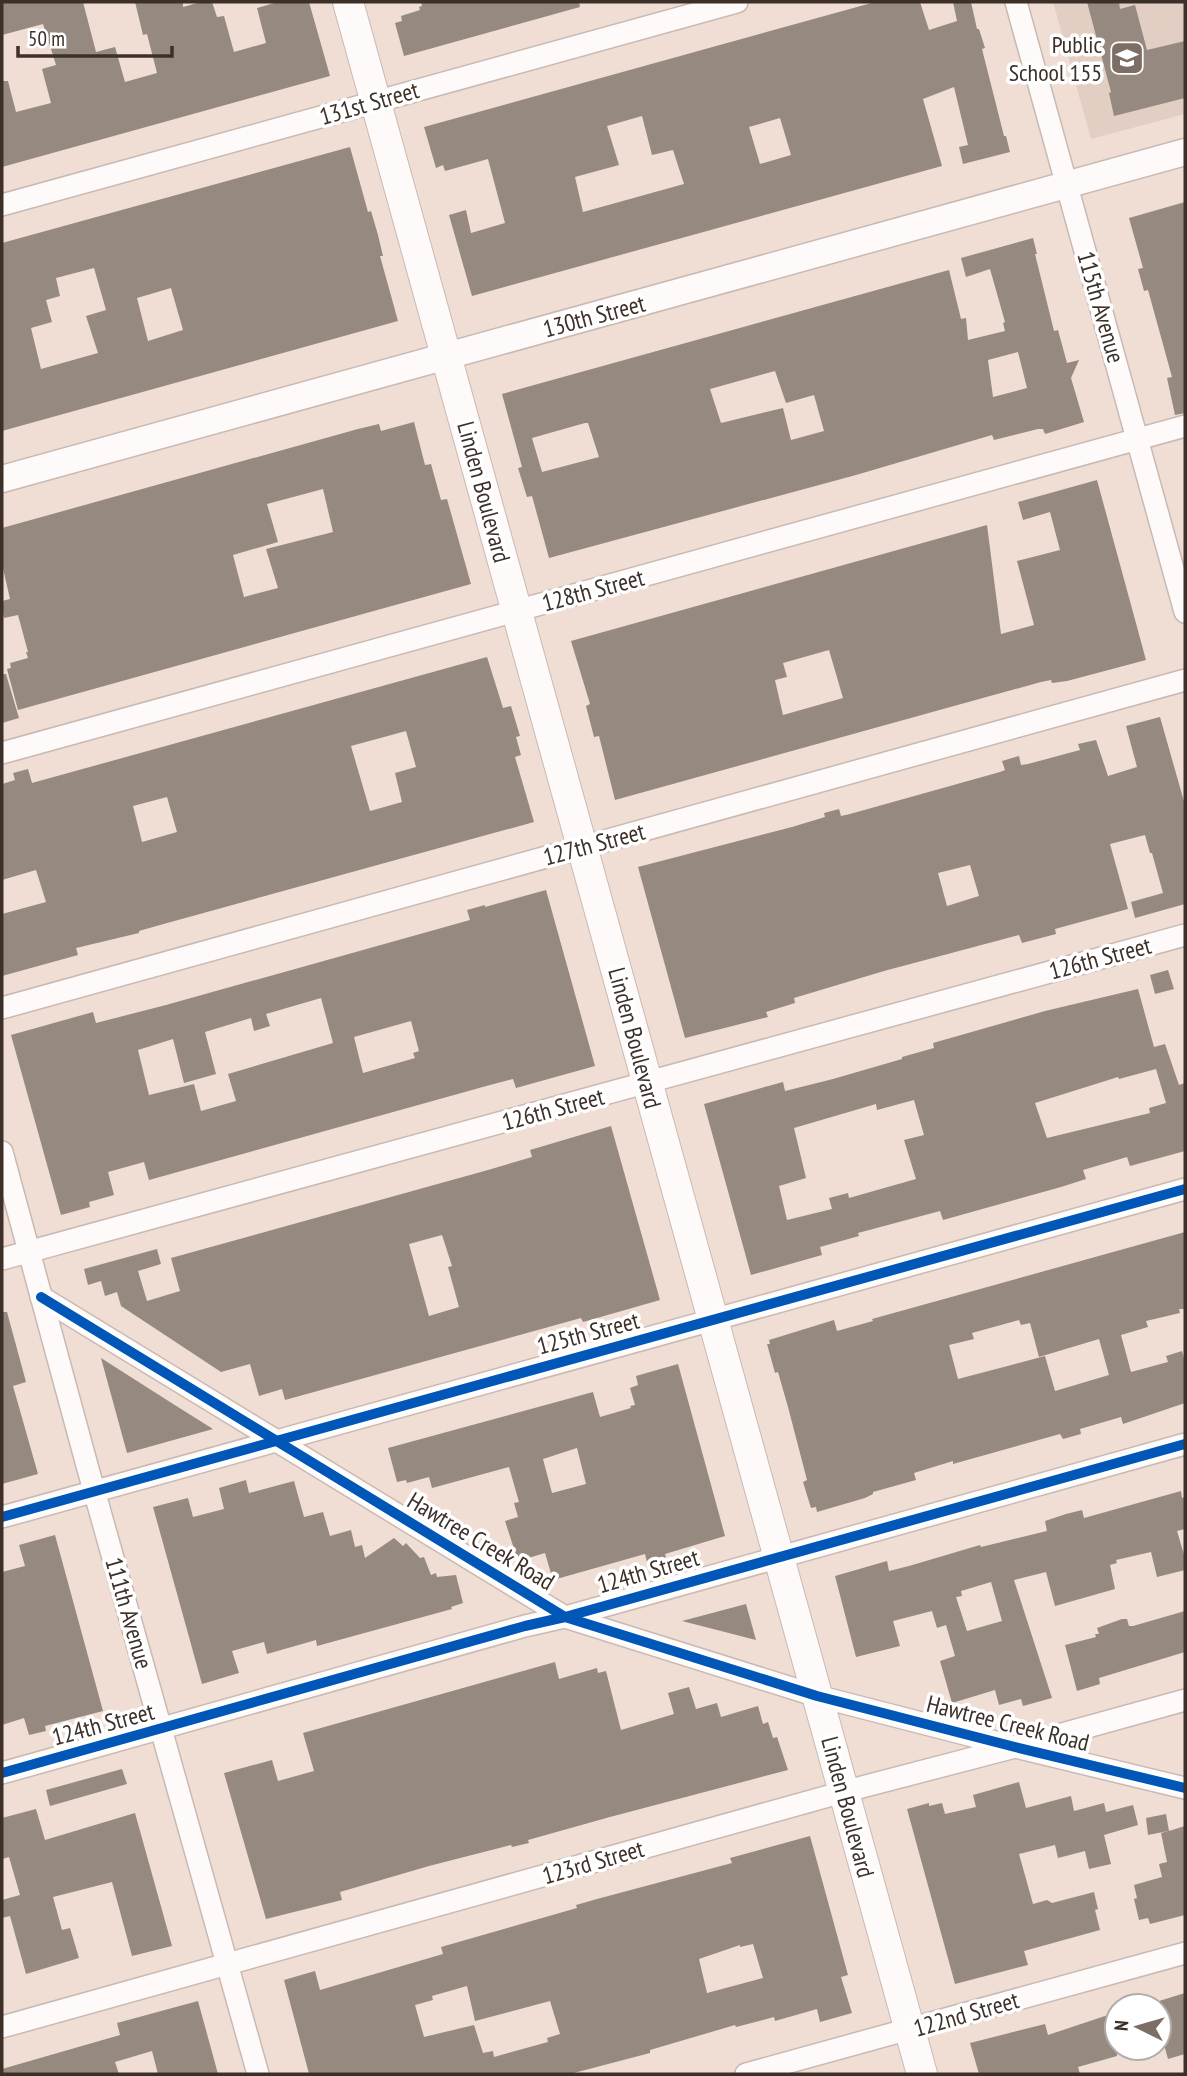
<svg xmlns="http://www.w3.org/2000/svg" width="1187" height="2076" font-family="'PT Sans Narrow',sans-serif">
<style>
.education{fill:#e2cec3}
.building{fill:#958980;fill-rule:evenodd}
.lines{fill:none;stroke-linecap:round;stroke-linejoin:round}
.minor-casing{stroke:#c8bab3;stroke-width:24}
.tertiary-casing{stroke:#c8bab3;stroke-width:29}
.secondary-casing{stroke:#c8bab3;stroke-width:32}
.minor{stroke:#fdfaf9;stroke-width:21}
.tertiary{stroke:#fdfaf9;stroke-width:26}
.secondary{stroke:#fdfaf9;stroke-width:30}
.cycleway-casing{stroke:#fff;stroke-width:15}
.cycleway{stroke:#0057b8;stroke-width:10}
.labels{text-anchor:middle;dominant-baseline:central;stroke-width:7;stroke-linejoin:round;paint-order:stroke}
.poi-label{font-size:24px;fill:#3d3029;stroke:#fff;text-anchor:end}
.street-label{font-size:24px;fill:#3d3029;stroke:#fff}
</style>
<rect width="100%" height="100%" fill="#f0ded5"/>
<!-- education -->
<path class="education" d="M1053,2h132v112l-94,25z"/>
<!-- building -->
<g class="building">
<path d="M2,2h81l13,50 19,-5 10,35 32,-9 -10,-39 -4,1 -8,-33h48v5l18,-5h11l5,15 7,-1 10,36 32,-9 -9,-35 21,-6h31l21,74 -328,91v-86h6l8,31 35,-9 -9,-34 14,-4 -13,-41 -41,11z"/>
<path d="M421,2h158l1,5 -176,49 -9,-33 7,-2 -1,-5 19,-6 -1,-3 3,-1z"/>
<path d="M875,2h45l9,28 28,-9 -4,-19h18l6,27h2l6,19 -3,1 22,87h2l4,16 -47,12 -4,-17 9,-2 -14,-58 -31,12 19,67 -470,130 -23,-81 17,-5 5,23 34,-10 -17,-64 -43,12 -2,-6 -7,3 -12,-41zM642,116l10,39 21,-5 11,34 -101,28 -8,-35 44,-12 -12,-39zM780,118l11,37 -31,9 -11,-37z"/>
<path d="M1087,2h32l1,7 15,-4 12,45 38,-9v57l-71,18 -5,-23 2,-1z"/>
<path d="M350,147l18,65 3,-1 7,24 5,21h-3l18,65 -396,110v-188zM94,268l12,42 -20,6 12,37 -57,16 -10,-41 21,-6 -6,-22 14,-4 -4,-18zM171,288l12,42 -35,11 -11,-43z"/>
<path d="M1185,202v211l-10,2 -8,-37 5,-1 -24,-87 -4,1 -6,-22 5,-1 -14,-50z"/>
<path d="M1033,238l4,16h-2l19,77 4,-1 9,33 12,-3 -8,18 13,44 -39,12 -2,-5h-5l-44,11 -2,-5 -136,40 -307,83 -17,-62 -5,1 -9,-29 4,-1 -20,-73 447,-124 12,49 5,-1 2,22 37,-9 -2,-8 2,-1 -15,-53 -24,8 -5,-19zM1018,352l9,36 -34,9 -5,-37zM775,371l11,32 28,-8 10,36 -33,9 -8,-32 -62,15 -11,-34zM585,423h3l11,34 -57,15 -10,-34z"/>
<path d="M414,422l11,43 6,-1 10,36 6,-1 24,85 -453,126 -11,-41 4,-1 -1,-5 18,-5 -2,-6h2l-10,-37 -14,3 -2,-9v-8l8,-2 -8,-35v-36l356,-99 21,-5 2,7zM323,489l10,43 -67,17 12,39 -34,9 -11,-42 45,-13 -11,-38z"/>
<path d="M1097,480l49,180 -79,21 -15,2 -1,-3 -10,2 -426,118 -16,-64 -5,1 -8,-31 4,-2 -19,-63 416,-116 14,109 33,-9 -17,-64 43,-11 -10,-38 -27,8 -5,-18zM829,650l14,48 -60,17 -8,-35 12,-3 -4,-14z"/>
<path d="M487,657l16,51 8,-2 9,30 -4,1 5,18 -6,2 19,65 -374,103 -21,6v2l-63,15 2,7 -76,21v-62l44,-12 -10,-32 -34,10v-96l13,-4 -2,-7 15,-4 4,14zM406,731l10,36 -21,6 7,29 -32,9 -19,-65zM167,797l10,35 -35,10 -9,-36z"/>
<path d="M2,674h4l13,44 -17,5z"/>
<path d="M1160,717l25,88v99l-50,14 -4,-16 32,-9 -11,-40h-2l-5,-18 -35,9 18,65 -73,20 1,5 -34,9 -3,-8 -135,36 -90,27 1,5 -29,9 2,5 -83,21 -47,-171 154,-40 33,-10 -1,-4 15,-4 2,7 9,-2 150,-42 5,-2 -3,-9 17,-5 2,9 7,-1 52,-14 -2,-6 18,-4 12,36 29,-9 -11,-41zM970,865l9,31 -32,10 -9,-33z"/>
<path d="M546,890l49,176 -79,22 -3,-9 -23,6 -341,95 -5,-18 -36,10 6,23 -25,7 1,5 -29,8 -50,-180 82,-23 3,11 70,-18 304,-85 -3,-10 18,-5v2zM321,998l12,45 -105,31 8,27 -35,10 -7,-27 -45,11 -11,-45 35,-11 11,44 32,-9 -11,-42 46,-14 3,13 16,-5 -4,-12zM411,1021l8,30 -6,2 2,5 -52,15 -9,-36z"/>
<path d="M1168,970l6,19 -19,5 -5,-19z"/>
<path d="M1138,989l16,58 11,-3 14,41 6,-2v68l-55,15 -3,-9 -44,13 3,9 -25,8 -118,33 -3,-9 -82,22 1,3 -39,11 2,8 -71,20 -47,-171 79,-22 2,9 48,-12 69,-20v-2l32,-9 -1,-5 112,-32zM1156,1069l10,34 -17,5 1,5 -103,25 -12,-35 83,-26 1,2zM914,1100l10,35 -20,5 12,39 -67,19 -1,-5 -19,5 3,11 -45,11 -8,-34 27,-8 -12,-50 82,-24 1,6z"/>
<path d="M611,1126l49,174 -77,22 -2,-4 -296,82 -3,-11 -23,7 -9,-32 -29,8 -100,-66 -4,-14 -12,4 -4,-15 -13,4 -4,-16 73,-20 4,15 -23,7 9,30 33,-10 -9,-33 317,-88 44,-13 -2,-7zM442,1235l10,31 -4,1 11,40 -30,9 -20,-72z"/>
<path d="M1185,1232v77h-6l1,4 -34,8 2,6 -27,8 10,37 37,-10 -2,-6 16,-5 3,11v41l-62,21 -2,-7 -41,12 1,5 -18,5 -3,-5 -107,30v-3l-39,12 2,7 -43,12v2l-8,4 -48,14 -1,-5 -5,1 -8,-26 4,-2 -19,-73 -10,-35 -3,1 -8,-29h3l-1,-4 65,-20 3,11 36,-10 -1,-2zM1019,1320l2,5 9,-2 9,34 60,-18 10,36 -54,16 -10,-35 -87,23 -9,-34 25,-6 -2,-6z"/>
<path d="M2,1312h5l19,70 -13,4 25,88 -36,10z"/>
<path d="M101,1358l69,44 43,27 -86,24z"/>
<path d="M678,1364l47,172 -60,18 1,3 -19,5 -2,-8 -92,26 -8,-27 -27,8 -13,-40 13,-4 -4,-14 5,-1 -10,-35 -77,21 -3,-11 -22,6 -1,-3 -9,2 -9,-34 205,-56 7,25 31,-9 -1,-2 5,-1 -5,-17 8,-3 -2,-9zM577,1448l9,36 -34,9 -9,-34z"/>
<path d="M246,1480l3,13 45,-12 10,36 19,-5 7,24 21,-6 4,17 7,-2 3,13 29,-20 9,8 3,-3 14,15 4,-1 7,18 5,-2 1,4 19,-2 7,28 -12,4 1,2 -135,37 -1,-6 -49,14 -3,-12 -32,9 7,22 -37,11 -49,-177 35,-9 5,19 31,-8 -5,-21z"/>
<path d="M1181,1491l1,7 3,-1v32l-8,2 8,27v12l-28,7 -6,-25 -35,8 1,3 -7,2 5,24 -60,17 -9,-34 -32,8 38,118 -29,8 -2,-7 -22,6 -4,-15 -43,13 -12,-42 15,-5 -9,-31 -9,3 -5,-17 -39,10 7,25 -44,11 -21,-81 52,-15 2,10 20,-5 71,-21 1,2 66,-16 -2,-10 21,-7 16,-4 2,8zM991,1582l11,39 -35,10 -11,-34 6,-1 -1,-5z"/>
<path d="M55,1535l48,176 -58,15 1,5 -17,4 -5,-17 -22,7v-153l23,-6 -6,-21z"/>
<path d="M746,1604l10,36 -74,-19z"/>
<path d="M1185,1611v41l-86,26 1,6 -23,7 -12,-46 31,-8 -1,-3h4l-2,-6 25,-9h5l2,7h4z"/>
<path d="M555,1662l4,17 38,-11 1,5 8,-2 15,59 53,-16 -6,-21 21,-6 7,22 21,-6 4,14 37,-11 5,18 5,-2 5,16 4,-1 11,33 -178,47 -82,23 1,3 -17,4 -1,-2 -82,21 -89,26 2,8 -76,19 -42,-146 48,-13 6,21 36,-10 -11,-38z"/>
<path d="M122,1769l5,15 -77,22 -4,-16z"/>
<path d="M1019,1782l7,26 45,-12 3,15 30,-8 2,9 27,-7 5,20 -34,10 7,29 -22,5 -4,-18 -27,7 -3,-13 -36,9 14,50 14,-4 5,3 42,-11 4,17 -3,1 5,20 -76,21 4,14 -73,19 -48,-175 22,-6v3l13,-3 3,11 31,-7 -3,-12z"/>
<path d="M36,1809l9,31 90,-27 37,133 -40,10 -20,-74 -59,15 9,33 8,-2 9,30 -53,16 -16,-58 -8,2v-18l18,-5 -11,-38 -7,2v-41z"/>
<path d="M1166,1814l3,17 16,-5v89l-35,9 -2,-6 -9,2 -5,-21 3,-1 -3,-13 28,-8 -3,-13 8,-2 -6,-29 7,-2 -20,4 -2,-17z"/>
<path d="M810,1836l38,139 -7,2 11,36 -32,9 -3,-13 -42,12 -1,-4 -38,10 -1,-2 -85,25v3l-80,21h-261l-25,-94 31,-9 5,19 123,-36 -2,-7 136,-39 -1,-3 21,-6 135,-36 -2,-5zM753,1944l10,34 -56,15 -8,-34 41,-14v2zM467,1986l8,35 75,-20 10,33 -13,4 1,4 -54,15 -1,-6 -10,2 -9,-28 -50,12 -9,-32 18,-5 -1,-4z"/>
<path d="M1185,1993v61l-17,5 -9,-33v-25z"/>
<path d="M198,2001l20,73h-60l-6,-23 -37,11 4,12h-116l-1,-5 118,-34 -3,-12z"/>
<path d="M1117,2012v44l-39,11 2,7h-101l-9,-31 75,-19 3,11z"/>
</g>
<g class="lines">
<!-- minor casing -->
<g class="minor-casing">
<g id="minor">
<path d="M1016,2l169,610"/>
<path d="M2,205l735,-203"/>
<path d="M2,753l1183,-327"/>
<path d="M2,1008l1183,-328"/>
<path d="M2,1152l86,317 170,605"/>
<path d="M2,1259l1183,-324"/>
<path d="M41,1297l524,320 252,79 198,51 170,41"/>
<path d="M2,1517l1183,-328"/>
<path d="M2,1773l523,-147 40,-9 620,-173"/>
<path d="M2,2027l841,-235 172,-45 170,-47"/>
<path d="M746,2074l439,-121"/>
</g>
</g>
<!-- tertiary casing -->
<g class="tertiary-casing">
<path id="tertiary" d="M2,479l1183,-327"/>
</g>
<!-- secondary casing -->
<g class="secondary-casing">
<path id="secondary" d="M348,2l574,2072"/>
</g>
<!-- minor -->
<use href="#minor" class="minor"/>
<!-- tertiary -->
<use href="#tertiary" class="tertiary"/>
<!-- secondary -->
<use href="#secondary" class="secondary"/>
<!-- cycleway casing -->
<g class="cycleway-casing">
<g id="cycleway">
<path d="M41,1297l524,320 252,79 198,51 170,41"/>
<path d="M2,1517l1183,-328"/>
<path d="M2,1773l523,-147 40,-9 620,-173"/>
</g>
</g>
<!-- cycleway -->
<use href="#cycleway" class="cycleway"/>
</g>
<!-- icons -->
<defs>
<g id="school-square" transform="scale(1.75)"><rect x="-9" y="-9" width="18" height="18" rx="4" fill="#7c6d65" stroke="#fff"/><path d="M0-5L7-2L0 1L-7-2ZM-4 1L0 2.5L4 1V4Q0 6-4 4Z" fill="#fff"/></g>
</defs>
<g fill-rule="evenodd">
<use href="#school-square" x="1127" y="58"/>
</g>
<g class="labels">
<!-- poi labels -->
<g class="poi-label">
<text x="1102" y="44">Public<tspan x="1102" dy="28">School 155</tspan></text>
</g>
<!-- street labels -->
<g class="street-label">
<text transform="translate(369 103) rotate(-16)">131st Street</text>
<text transform="translate(1101 307) rotate(74)">115th Avenue</text>
<text transform="translate(594 316) rotate(-15)">130th Street</text>
<text transform="translate(484 492) rotate(75)">Linden Boulevard</text>
<text transform="translate(593 590) rotate(-15)">128th Street</text>
<text transform="translate(594 844) rotate(-15)">127th Street</text>
<text transform="translate(1100 958) rotate(-15)">126th Street</text>
<text transform="translate(635 1038) rotate(75)">Linden Boulevard</text>
<text transform="translate(553 1109) rotate(-15)">126th Street</text>
<text transform="translate(588 1333) rotate(-15)">125th Street</text>
<text transform="translate(481 1541) rotate(31)">Hawtree Creek Road</text>
<text transform="translate(648 1571) rotate(-16)">124th Street</text>
<text transform="translate(129 1613) rotate(74)">111th Avenue</text>
<text transform="translate(1008 1723) rotate(14)">Hawtree Creek Road</text>
<text transform="translate(103 1724) rotate(-15)">124th Street</text>
<text transform="translate(848 1807) rotate(75)">Linden Boulevard</text>
<text transform="translate(593 1862) rotate(-16)">123rd Street</text>
<text transform="translate(966 2014) rotate(-16)">122nd Street</text>
</g>
</g>
<!-- border -->
<rect width="1187" height="2076" fill="none" stroke="#3d3029" stroke-width="7"/>
<!-- north arrow -->
<g transform="translate(1138 2027) rotate(275)"><circle r="33" fill="#ffffff" stroke="#b1aca9" stroke-width="2"/>
<path d="M0-5L12 26L0 18L-12 26Z" fill="#7c6d65"/>
<text y="-10" font-size="19" font-weight="bold" text-anchor="middle" fill="#3d3029">N</text>
</g>
<!-- scale -->
<path d="M18 46v10h154v-10" fill="none" stroke="#3d3029" stroke-width="3.5"/>
<text x="28" y="46" font-size="21" fill="#3d3029" stroke="#ffffff" stroke-width="5" paint-order="stroke">50 m</text>
</svg>
